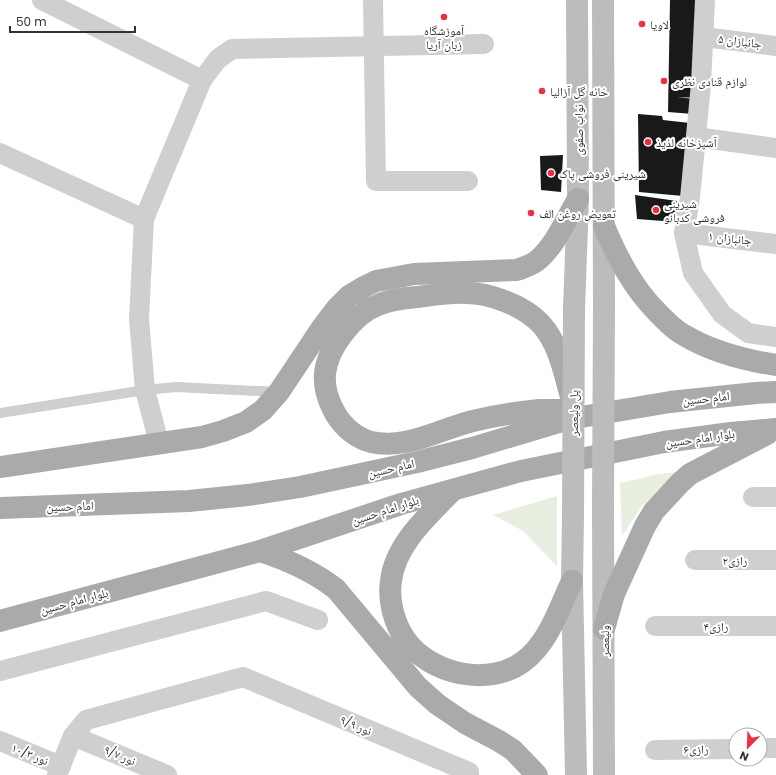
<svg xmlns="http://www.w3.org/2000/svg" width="776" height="775" font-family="Poppins,'Noto Naskh Arabic',sans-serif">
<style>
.green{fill:#e8efe0}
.building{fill:#191919}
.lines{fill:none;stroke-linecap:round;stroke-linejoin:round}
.lane{stroke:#cfcfcf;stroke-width:10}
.street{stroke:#cfcfcf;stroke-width:20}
.secondary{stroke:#bcbcbc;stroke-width:22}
.primary{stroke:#aaa;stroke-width:22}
.secondary-bridge{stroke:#bcbcbc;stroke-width:22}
.poi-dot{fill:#ee2e3d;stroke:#fff;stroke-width:1.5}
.labels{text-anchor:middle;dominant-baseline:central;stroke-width:4;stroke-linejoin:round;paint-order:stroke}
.poi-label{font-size:12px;fill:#323232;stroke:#fff;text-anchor:start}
.street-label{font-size:12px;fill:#323232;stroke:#fff}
</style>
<rect width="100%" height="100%" fill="#fff"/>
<!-- green -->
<g class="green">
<path d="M677,472l-36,35 -19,29 -2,-53 39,-9z"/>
<path d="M557,496v70l-34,-35 -30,-16z"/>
</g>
<!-- building -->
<g class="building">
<path d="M670,0h28v87h-15l13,1v10l-19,-1 17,2 -1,15 -25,-2z"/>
<path d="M638,114l24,2 1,4 27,3 -7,73 -44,-4z"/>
<path d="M563,155l-2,37 -20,-2 -1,-34z"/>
<path d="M635,195l42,6 -1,21 -39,-3z"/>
</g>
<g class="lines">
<!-- lane -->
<path class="lane" d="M0,413l145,-23 31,-3 102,5"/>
<!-- street -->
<g class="street">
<path d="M42,0l160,80"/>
<path d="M373,0l3,181h92"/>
<path d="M705,0l-4,84 -11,114 -6,35 9,40 29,41 26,19 28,4"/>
<path d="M704,37l72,9"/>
<path d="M696,137l80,11"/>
<path d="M0,153l144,66"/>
<path d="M684,233l92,11"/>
<path d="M159,443l-14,-53 -6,-71 5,-100 58,-139 16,-21 14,-10 252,-5"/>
<path d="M753,497h23"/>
<path d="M695,560h81"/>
<path d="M655,626h121"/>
<path d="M0,671l266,-70 52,19"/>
<path d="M73,736l94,39"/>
<path d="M0,741l61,25"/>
<path d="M760,748h16"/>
<path d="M655,750l81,-1"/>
<path d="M57,775l16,-39 13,-16 157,-43 226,95v3"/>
</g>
<!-- secondary -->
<g class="secondary">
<path d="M603,0l1,307"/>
<path d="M574,309l4,-110 -1,-199"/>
<path d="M603,508l1,267"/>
<path d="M573,516l-1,65 4,194"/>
</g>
<!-- primary -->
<g class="primary">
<path d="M604,226c14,33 29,62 54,87 8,8 16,17 26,22 28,17 60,25 92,30"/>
<path d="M571,397c-7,-25 -12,-53 -30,-73 -17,-18 -50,-31 -75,-31 -16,-1 -32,2 -48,4 -13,1 -27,2 -40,8 -24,9 -50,42 -53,68 -1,12 2,24 7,34 7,16 21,30 39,35 35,8 69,-13 102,-21 21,-5 45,-9 66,-11 11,0 22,0 32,0"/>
<path d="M0,467l202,-30 21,-6 23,-9 17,-12 16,-18 42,-63 16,-21 12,-12 15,-9 12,-6 38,-7 103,-4c7,-3 16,-5 22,-11 17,-15 27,-40 39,-60"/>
<path d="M453,490c-24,25 -58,54 -62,91 -3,19 3,42 14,58 24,35 84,49 119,22 25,-19 35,-53 48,-80"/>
<path d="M0,508l189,-7 59,-6 52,-8 117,-25 55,-14 97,-29 101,-17 86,-9 20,-1"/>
<path d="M260,551c28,9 53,20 76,38l82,98 19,17 28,19 34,18 14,9 24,25"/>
<path d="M0,621l260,-70 141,-47 120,-33 143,-29 67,-9 45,-4"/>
<path d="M604,629l10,-35 31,-68 9,-15 26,-28 10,-9 77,-40"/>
</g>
<!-- secondary-bridge -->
<g class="secondary-bridge">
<path d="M603,508l1,-201"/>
<path d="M573,516l1,-207"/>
</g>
</g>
<!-- markers -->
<g class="poi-dot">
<circle cx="444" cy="17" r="4"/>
<circle cx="642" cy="24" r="4"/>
<circle cx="664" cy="81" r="4"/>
<circle cx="542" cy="91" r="4"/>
<circle cx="648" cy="142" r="4"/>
<circle cx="551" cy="173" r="4"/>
<circle cx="656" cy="210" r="4"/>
<circle cx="531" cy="213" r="4"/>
</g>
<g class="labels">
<!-- poi labels -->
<g class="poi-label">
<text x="650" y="24">لاویا</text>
<text x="444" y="30" text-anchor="middle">آموزشگاه<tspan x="444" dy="14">زبان آریا</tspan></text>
<text x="672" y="81">لوازم قنادی نظری</text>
<text x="550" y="91">خانه گل آزالیا</text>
<text x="656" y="142">آشپزخانه لذیذ</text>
<text x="559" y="173">شیرینی فروشی پاک</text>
<text x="664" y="203">شیرینی<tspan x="664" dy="14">فروشی کدبانو</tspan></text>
<text x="539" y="213">تعویض روغن الف</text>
</g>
<!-- street labels -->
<g class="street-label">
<text transform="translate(740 41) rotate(7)">جانبازان ۵</text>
<text transform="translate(578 130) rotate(-90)">نواب صفوی</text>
<text transform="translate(730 238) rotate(6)">جانبازان ۱</text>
<text transform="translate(706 398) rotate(-6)">امام حسین</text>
<text transform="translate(573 413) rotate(-90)">پل ولیعصر</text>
<text transform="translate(700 438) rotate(-8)">بلوار امام حسین</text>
<text transform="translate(391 468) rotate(-13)">امام حسین</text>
<text transform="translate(70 506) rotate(-2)">امام حسین</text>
<text transform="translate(385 510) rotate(-18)">بلوار امام حسین</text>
<text x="735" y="560">رازی۲</text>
<text transform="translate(74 601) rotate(-15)">بلوار امام حسین</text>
<text x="716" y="626">رازی۴</text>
<text transform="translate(604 641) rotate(-90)">ولیعصر</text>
<text transform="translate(356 725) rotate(23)">نور ۹/۹</text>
<text transform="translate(696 749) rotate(-1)">رازی۶</text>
<text transform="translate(30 754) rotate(22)">نور ۱۰/۳</text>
<text transform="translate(120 755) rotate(23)">نور ۹/۷</text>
</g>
</g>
<!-- north arrow -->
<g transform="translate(748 747) rotate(203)"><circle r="19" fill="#ffffff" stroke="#adadad"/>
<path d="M0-3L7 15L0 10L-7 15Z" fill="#ee2e3d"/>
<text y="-6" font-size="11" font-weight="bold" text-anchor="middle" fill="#323232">N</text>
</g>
<!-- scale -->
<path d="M10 26v6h125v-6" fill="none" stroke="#323232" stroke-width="2"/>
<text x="16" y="26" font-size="12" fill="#323232" stroke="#ffffff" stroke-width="3" paint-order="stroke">50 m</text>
</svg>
